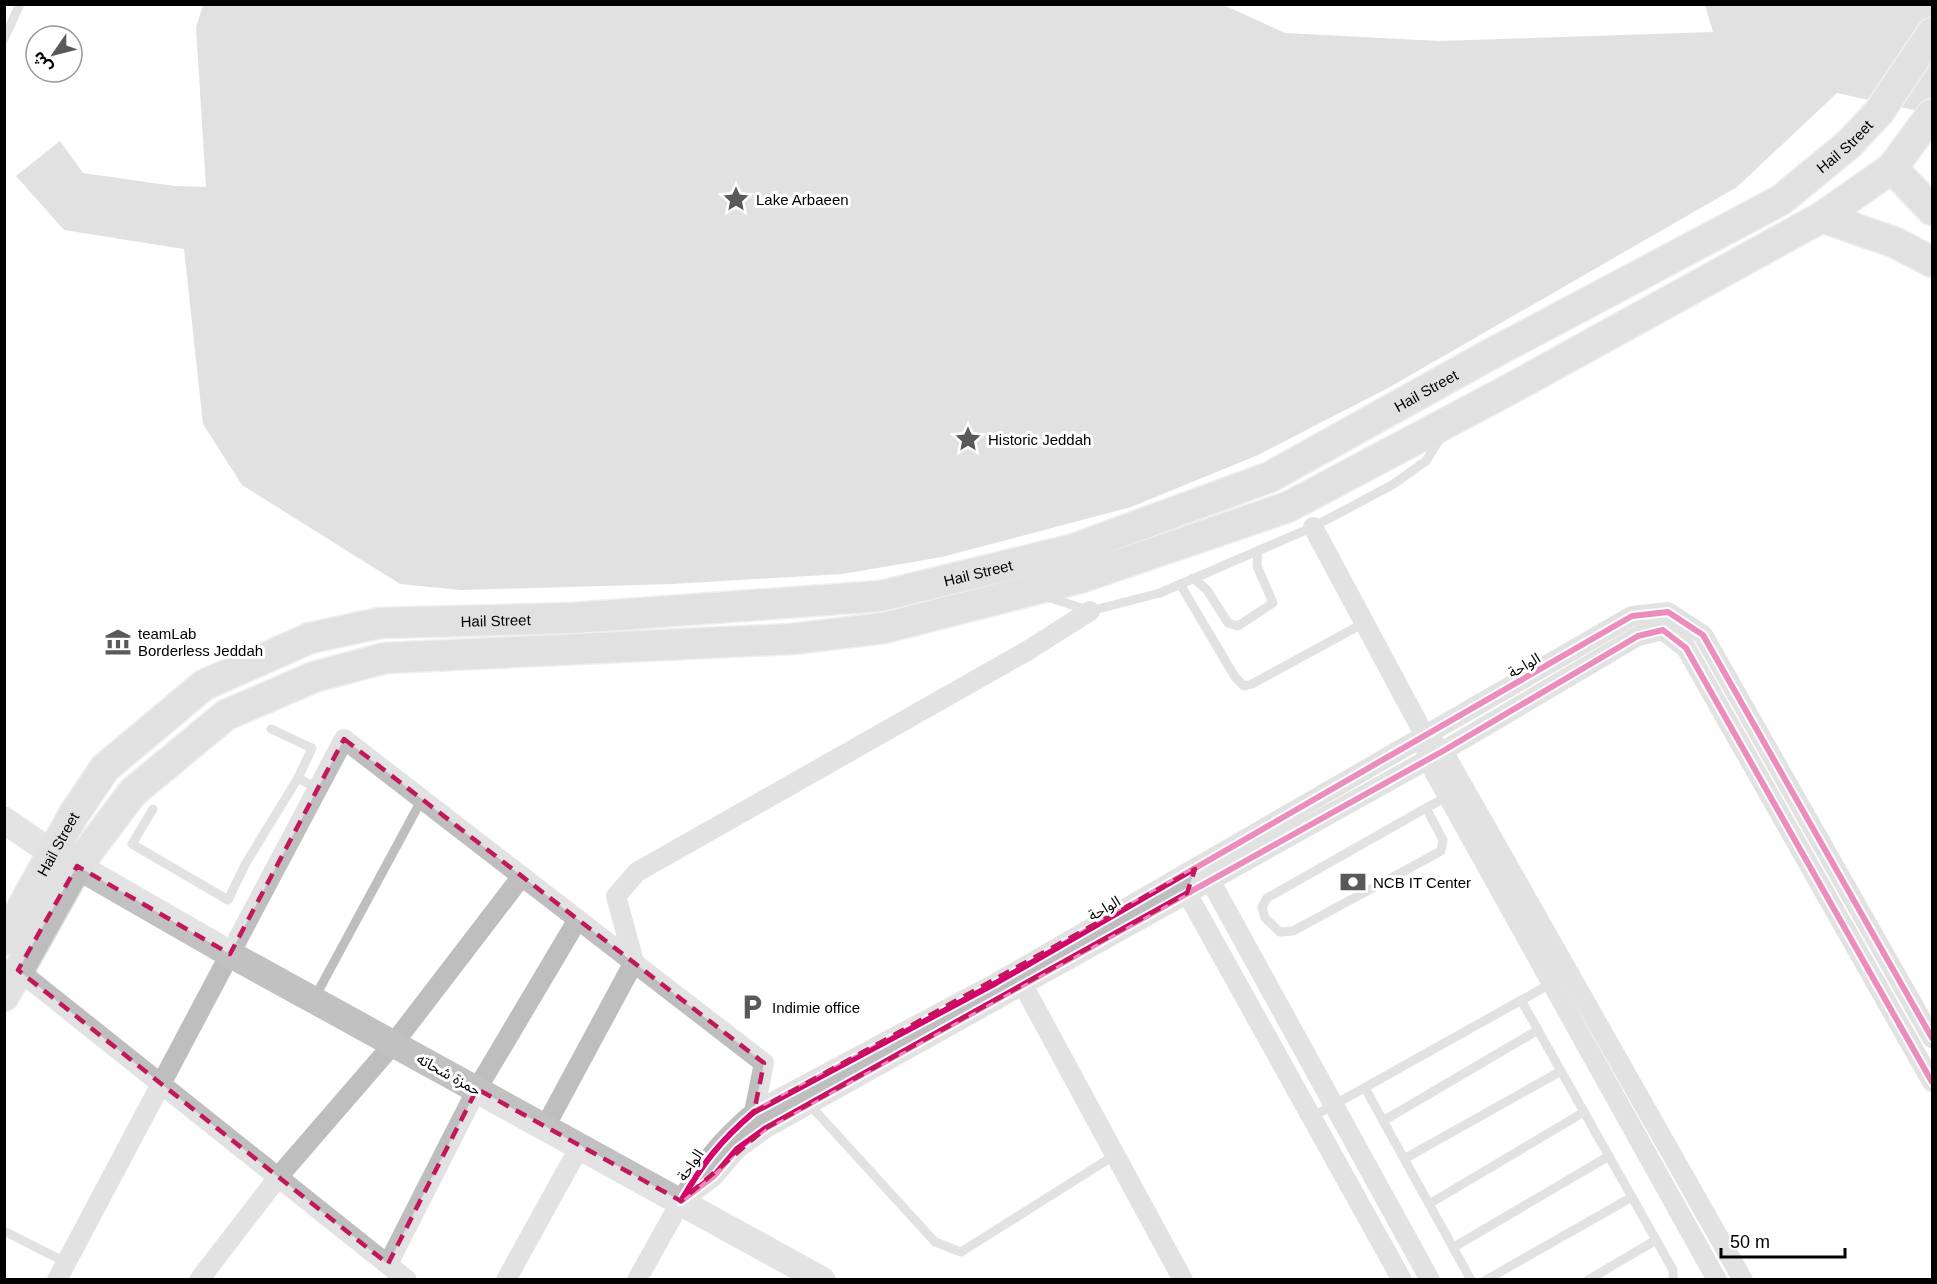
<svg xmlns="http://www.w3.org/2000/svg" width="1937" height="1284" font-family="Helvetica,'Noto Sans Arabic',sans-serif">
<style>
.water{fill:#bcbcbc}
.lines{fill:none;stroke-linecap:round;stroke-linejoin:round}
.primary-casing{stroke:#dbdbdb;stroke-width:33}
.lane{stroke:#bebebe;stroke-width:9}
.street{stroke:#bebebe;stroke-width:20}
.secondary{stroke:#c1c1c1;stroke-width:27}
.primary{stroke:#bdbdbd;stroke-width:30}
.cycleway-casing{stroke:#fff;stroke-width:10}
.cycleway{stroke:#d6006c;stroke-width:6}
.marked{fill:none;stroke:#c2185b;stroke-width:4.5;stroke-dasharray:12 8;stroke-linejoin:round}
.labels{text-anchor:middle;dominant-baseline:central;stroke-width:6;stroke-linejoin:round;paint-order:stroke}
.street-label{font-size:15px;fill:#000;stroke:#fff}
.poi-label{font-size:15px;fill:#000;stroke:#fff;text-anchor:start}
</style>
<rect width="100%" height="100%" fill="#fff"/>
<!-- water -->
<path class="water" d="M1221,4l64,29 154,8 274,-9 -8,-27h227v109l-95,-21 -100,94 -349,201 -130,67 -127,52 -189,50 -100,17 -170,10 -211,6 -61,-6 -158,-99 -39,-61 -19,-175 -120,-19 -48,-54 44,-35 23,32 91,13 32,1 -10,-159 7,-23z"/>
<g class="lines">
<!-- primary casing -->
<g class="primary-casing">
<g id="primary">
<path d="M1892,168l40,42"/>
<path d="M1822,217l74,26 36,19"/>
<path id="s1" d="M4,940l70,-126 31,-46 99,-83 106,-47 70,-15 193,-5 308,-22 193,-47 196,-72 219,-122 292,-155 68,-56 30,-32 53,-79"/>
<path d="M4,996l73,-130 56,-74 93,-77 88,-38 71,-19 407,-19 92,-11 196,-50 208,-71 224,-119 310,-171 70,-49 40,-54"/>
</g>
</g>
<!-- lane -->
<g class="lane">
<path d="M4,39l16,-35"/>
<path d="M1193,578l14,12 21,33 10,3 35,-23 -16,-37 1,-15"/>
<path d="M1180,584l55,93 9,9 8,-2 112,-61"/>
<path d="M1045,596l45,15 70,-18 153,-66 79,-42 34,-24 15,-24"/>
<path d="M271,729l41,19 -14,30 20,11"/>
<path d="M1426,808l17,32 -2,11 -148,80 -13,1 -15,-14 -3,-11 5,-9 159,-90 22,-12"/>
<path d="M153,809l-21,35 96,56 18,-37 52,-85"/>
<path d="M315,997l107,-198"/>
<path d="M1521,1000l152,270v10"/>
<path d="M1365,1088l106,192"/>
<path d="M809,1104l126,138 26,10 154,-97"/>
<path d="M1312,1117l240,-134"/>
<path d="M1383,1121l155,-91"/>
<path d="M1404,1159l157,-88"/>
<path d="M1429,1204l155,-92"/>
<path d="M4,1231l61,31"/>
<path d="M1454,1247l155,-91"/>
<path d="M1486,1280l146,-83"/>
<path d="M1588,1280l68,-40"/>
</g>
<!-- street -->
<g class="street">
<path d="M1313,527l112,209"/>
<path d="M18,970l389,310"/>
<path d="M1023,985l160,295"/>
<path d="M1932,1038l-229,-403 -35,-23 -36,4 -636,367 -242,129c-34,29 -51,51 -73,89l33,-25 23,-27 29,-21 677,-377 195,-115 25,-6 23,18 246,434"/>
<path d="M545,1127l89,-165 -18,-66 21,-24 390,-221 63,-40"/>
<path d="M388,1264l89,-175 101,-170"/>
<path d="M57,1280l287,-541 420,324 -10,49"/>
<path d="M199,1280l80,-104 115,-133 128,-167"/>
<path d="M506,1280l74,-134"/>
<path d="M637,1280l44,-79"/>
<path d="M1402,1280l-215,-387 8,-24 15,11 220,400"/>
<path d="M1717,1280l-290,-521 -2,-23 18,15 300,529"/>
</g>
<!-- secondary -->
<g class="secondary">
<path d="M4,820l48,33"/>
<path d="M77,866l153,88 592,326"/>
</g>
<!-- primary -->
<use href="#primary" class="primary"/>
<!-- cycleway casing -->
<g class="cycleway-casing">
<path id="cycleway" d="M1932,1038l-229,-403 -35,-23 -36,4 -636,367 -242,129c-34,29 -51,51 -73,89l33,-25 23,-27 29,-21 677,-377 195,-115 25,-6 23,18 246,434"/>
</g>
<!-- cycleway -->
<use href="#cycleway" class="cycleway"/>
</g>
<!-- marked area -->
<path d="M0 0H1937V1284H0ZM344,739l420,324 -10,49 441,-243 -8,24 -421,235 -85,73 -204,-112 -89,175 -370,-294 59,-104 153,88z" fill="#fff" fill-opacity=".55" fill-rule="evenodd"/>
<path class="marked" d="M344,739l420,324 -10,49 441,-243 -8,24 -421,235 -85,73 -204,-112 -89,175 -370,-294 59,-104 153,88z"/>
<!-- icons -->
<defs>
<g id="sight-bare" transform="scale(2.07)"><path d="M0-6L1.8-2.2L6-1.7L2.9 1.2L3.7 5.4L0 3.3L-3.7 5.4L-2.9 1.2L-6-1.7L-1.8-2.2Z" fill="#595959" stroke="#fff" stroke-width="2.5" paint-order="stroke"/></g>
<g id="museum-bare" transform="scale(2.07)"><path d="M0-6L6-3V-2H-6V-3ZM-5-1h2V3h-2ZM-1-1h2V3h-2ZM3-1h2V3H3ZM-6 4H6V6H-6Z" fill="#595959" stroke="#fff" stroke-width="2.5" paint-order="stroke"/></g>
<g id="bank-bare" transform="scale(2.07)"><path d="M-6-4H6V4H-6ZM0-2.3a2.3 2.3 0 1 0 0 4.6a2.3 2.3 0 1 0 0-4.6Z" fill="#595959" stroke="#fff" stroke-width="2.5" paint-order="stroke"/></g>
<g id="parking-bare" transform="scale(2.07)"><path d="M-3.5-5.5H1a3.5 3.5 0 0 1 0 7H-1V5.5H-3.5ZM-1-3.4V-.6H.8a1.4 1.4 0 0 0 0-2.8Z" fill="#595959" stroke="#fff" stroke-width="2.5" paint-order="stroke"/></g>
</defs>
<g fill-rule="evenodd">
<use href="#sight-bare" x="736" y="199"/>
<use href="#sight-bare" x="968" y="439"/>
<use href="#museum-bare" x="118" y="642"/>
<use href="#bank-bare" x="1353" y="882"/>
<use href="#parking-bare" x="752" y="1007"/>
</g>
<g class="labels">
<!-- street labels -->
<g class="street-label">
<text stroke="none"><textPath href="#s1" startOffset="2090">Hail Street</textPath></text>
<text stroke="none"><textPath href="#s1" startOffset="1604">Hail Street</textPath></text>
<text stroke="none"><textPath href="#s1" startOffset="1118">Hail Street</textPath></text>
<text stroke="none"><textPath href="#s1" startOffset="632">Hail Street</textPath></text>
<text transform="translate(1524 665) rotate(-30)">الواحة</text>
<text stroke="none"><textPath href="#s1" startOffset="110">Hail Street</textPath></text>
<text transform="translate(1104 908) rotate(-30)">الواحة</text>
<text transform="translate(449 1074) rotate(29)">حمزة شحاته</text>
<text transform="translate(690 1165) rotate(-56)">الواحة</text>
</g>
<!-- poi labels -->
<g class="poi-label">
<text x="756" y="199">Lake Arbaeen</text>
<text x="988" y="439">Historic Jeddah</text>
<text x="138" y="633">teamLab<tspan x="138" dy="17">Borderless Jeddah</tspan></text>
<text x="1373" y="882">NCB IT Center</text>
<text x="772" y="1007">Indimie office</text>
</g>
</g>
<!-- border -->
<rect width="1937" height="1284" fill="none" stroke="#000000" stroke-width="12"/>
<!-- north arrow -->
<g transform="translate(54 54) rotate(235)"><circle r="28" fill="#ffffff" stroke="#999999" stroke-width="1.5"/>
<path d="M0-4.5L10 22L0 15L-10 22Z" fill="#595959"/>
<text y="-9" font-size="16" font-weight="bold" text-anchor="middle" fill="#000000">ش</text>
</g>
<!-- scale -->
<path d="M1721 1248v9h124v-9" fill="none" stroke="#000000" stroke-width="3"/>
<text x="1730" y="1248" font-size="18" fill="#000000" stroke="#ffffff" stroke-width="4.5" paint-order="stroke">50 m</text>
</svg>
